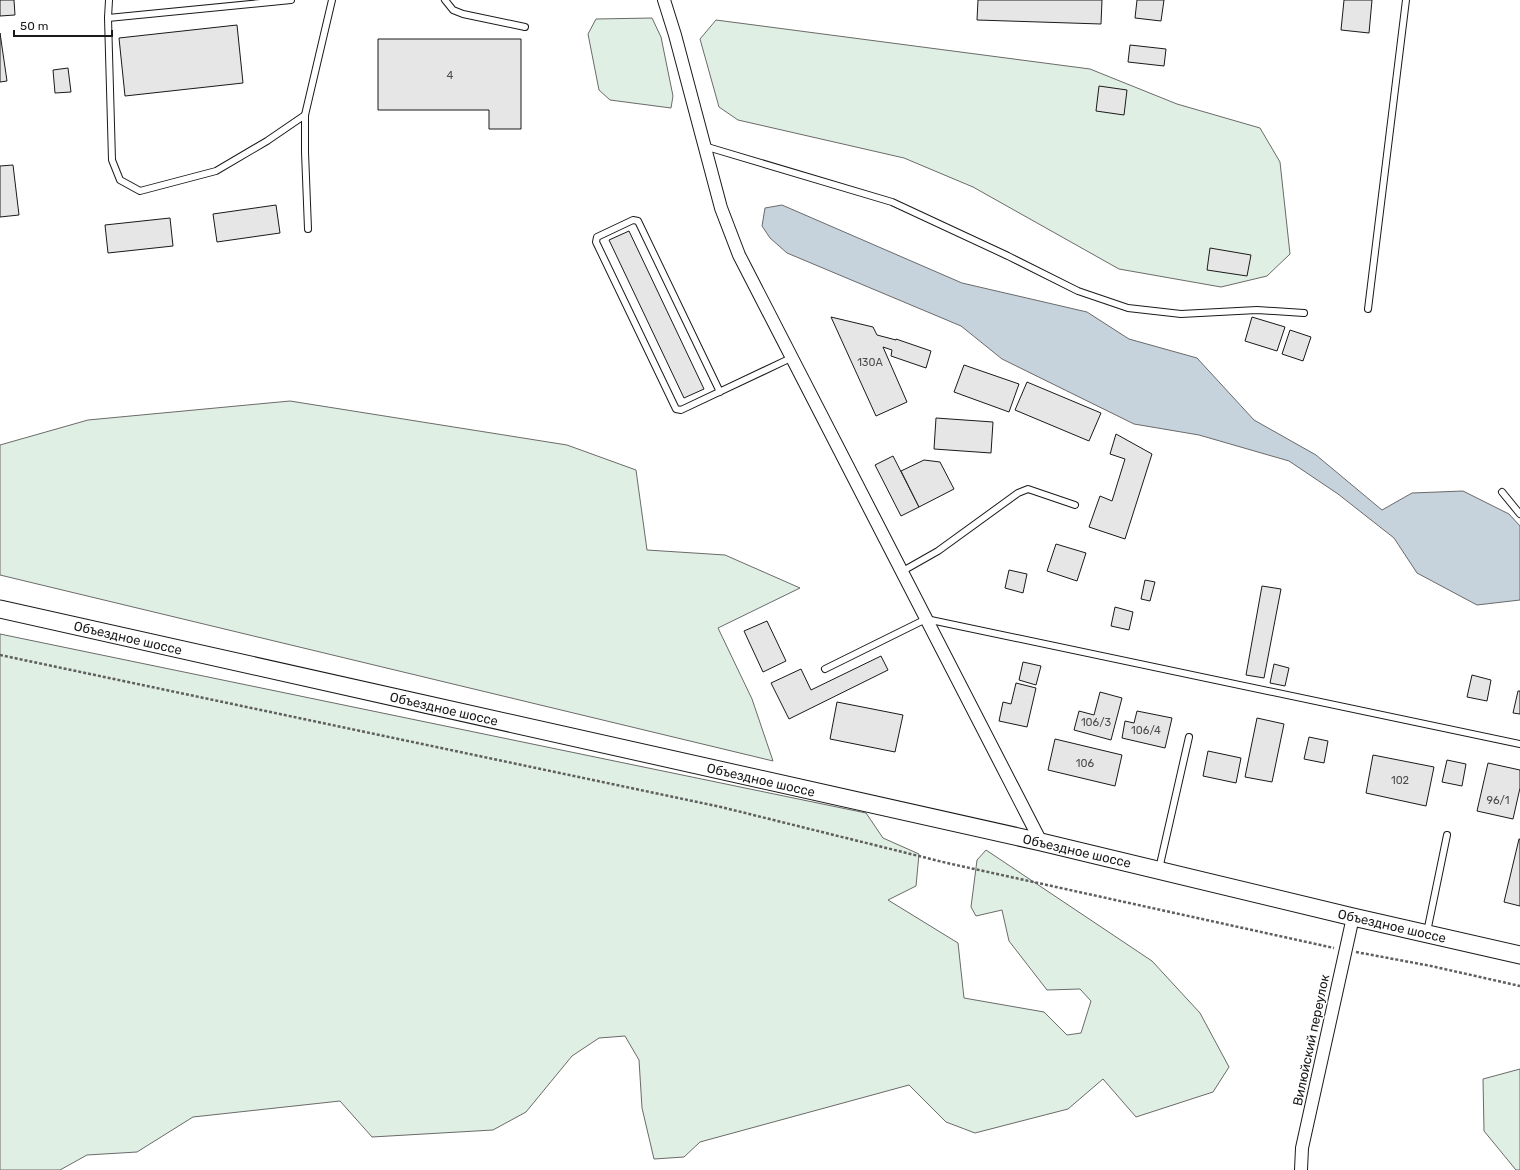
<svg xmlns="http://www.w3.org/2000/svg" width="1520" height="1170" font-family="Rubik,sans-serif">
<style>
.green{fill:#e0efe3;stroke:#6a6a6a}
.water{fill:#c6d2dc;stroke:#6a6a6a}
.building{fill:#e6e6e6;stroke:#1a1a1a}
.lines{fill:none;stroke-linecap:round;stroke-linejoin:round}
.lane-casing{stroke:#1a1a1a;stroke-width:8}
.street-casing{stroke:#1a1a1a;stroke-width:14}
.secondary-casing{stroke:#1a1a1a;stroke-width:19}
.path{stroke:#5f5f5f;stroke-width:2.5;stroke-dasharray:3 2;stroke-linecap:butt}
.lane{stroke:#fff;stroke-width:6}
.street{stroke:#fff;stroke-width:12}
.secondary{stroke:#fff;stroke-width:17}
.labels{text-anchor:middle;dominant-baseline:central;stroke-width:3;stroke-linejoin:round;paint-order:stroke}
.number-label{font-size:11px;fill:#4d4d4d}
.street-label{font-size:13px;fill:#1a1a1a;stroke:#fff}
</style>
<rect width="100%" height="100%" fill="#fff"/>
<!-- green -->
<g class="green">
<path d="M652,18l9,19 12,59 -2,12 -61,-8 -11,-10 -11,-56 8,-15z"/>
<path d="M716,20l374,49 87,35 83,24 20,34 10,92 -23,22 -46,11 -102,-18 -146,-82 -69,-29 -166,-38 -19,-13 -19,-68z"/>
<path d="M290,401l277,44 69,25 11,80 78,5 75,33 -82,40 34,71 21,62 -773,-186v-130l88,-25z"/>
<path d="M0,634l866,179 17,25 36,16 -3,32 -28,14 70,43 6,55 80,14 23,23 14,-2 10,-32 -11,-12 -33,1 -38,-49 -7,-31 -26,6 -5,-9 6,-47 9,-10 166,111 48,52 29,54 -16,25 -77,25 -33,-38 -35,30 -93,24 -29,-11 -37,-37 -209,57 -16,15 -30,2 -12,-51 -3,-48 -14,-24 -26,2 -27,18 -46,56 -33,18 -121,7 -32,-36 -147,16 -56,35 -50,3 -27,15h-60z"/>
<path d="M1520,1069v101h-4l-32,-39 -1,-52z"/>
</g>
<!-- water -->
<path class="water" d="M782,205l180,78 125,29 42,27 68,19 57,62 62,35 66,55 30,-17 51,-2 46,23 11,12v74l-43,5 -60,-32 -23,-35 -56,-44 -49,-33 -90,-26 -65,-11 -132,-65 -41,-33 -174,-73 -17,-15 -8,-12 3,-18z"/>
<!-- building -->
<g class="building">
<path d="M0,0h14l1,15 -15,1z"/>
<path d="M978,0h124l-1,24 -124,-4z"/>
<path d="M1137,0h27l-3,21 -26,-3z"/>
<path d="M1344,0h28l-3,33 -28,-3z"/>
<path d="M237,25l6,58 -118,13 -6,-58z"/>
<path d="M0,33l7,48 -7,1z"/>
<path d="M378,39h143v90h-32v-19h-111z"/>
<path d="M1130,45l36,4 -2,17 -36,-4z"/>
<path d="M68,68l3,24 -16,1 -2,-23z"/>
<path d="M1099,86l28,4 -3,25 -28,-4z"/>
<path d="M13,165l6,50 -19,2v-51z"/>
<path d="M276,205l4,28 -63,9 -4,-28z"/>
<path d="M170,218l3,28 -65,7 -3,-28z"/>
<path d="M629,231l75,158 -20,9 -75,-158z"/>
<path d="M1210,248l41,7 -4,21 -40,-6z"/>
<path d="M831,317l42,10 4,8 19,5v-1l35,12 -5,17 -35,-12 1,-6 -9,-3 24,55 -31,14z"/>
<path d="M1252,317l33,10 -8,24 -32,-10z"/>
<path d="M1290,330l21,7 -8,24 -21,-7z"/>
<path d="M964,365l55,19 -10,28 -55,-20z"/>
<path d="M1027,382l74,31 -12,28 -74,-31z"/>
<path d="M936,418l57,4 -2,31 -57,-4z"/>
<path d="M1116,434l36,20 -27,85 -36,-12 11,-31 12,5 13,-42 -15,-5z"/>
<path d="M893,456l26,51 -18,9 -26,-51z"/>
<path d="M924,460l16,2 14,27 -35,18 -18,-36z"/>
<path d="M1056,544l30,9 -9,28 -30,-10z"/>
<path d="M1009,570l18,4 -4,19 -18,-5z"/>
<path d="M1145,580l10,2 -5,19 -9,-2z"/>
<path d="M1262,586l19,3 -17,89 -18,-3z"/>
<path d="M1115,607l18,5 -4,18 -18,-4z"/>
<path d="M767,621l19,40 -23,11 -19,-41z"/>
<path d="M881,656l7,14 -99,49 -18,-36 30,-14 10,21z"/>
<path d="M1023,662l18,4 -5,19 -17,-5z"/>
<path d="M1274,664l15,4 -4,18 -15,-3z"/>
<path d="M1472,675l19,5 -4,21 -20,-4z"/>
<path d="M1016,683l20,5 -9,39 -28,-6 4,-19 8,2z"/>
<path d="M1518,691h2v23l-7,-1z"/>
<path d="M1100,692l22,6 -11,42 -37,-10 5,-19 15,4z"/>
<path d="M837,702l66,13 -8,37 -65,-13z"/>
<path d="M1137,711l35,7 -7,30 -43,-10 3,-17 9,2z"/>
<path d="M1257,718l27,6 -12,58 -27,-5z"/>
<path d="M1309,737l19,4 -4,22 -20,-4z"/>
<path d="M1055,739l67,16 -7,31 -67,-16z"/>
<path d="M1208,751l33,7 -5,25 -33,-7z"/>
<path d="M1373,755l61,12 -8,39 -60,-13z"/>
<path d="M1447,760l19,4 -4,22 -20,-4z"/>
<path d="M1488,763l32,7v18l-7,31 -36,-8z"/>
<path d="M1519,839h1v67l-16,-4z"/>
</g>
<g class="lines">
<!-- lane casing -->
<g class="lane-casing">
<g id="lane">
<path d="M109,0l-1,18 4,142 8,20 20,11 76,-20 51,-30 38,-26"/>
<path d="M445,0l8,10 10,4 62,13"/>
<path d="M108,18l183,-18"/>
<path d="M704,146l188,56 116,54 70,35 50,17 53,6 76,-4 47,3"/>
<path d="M308,229l-3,-77v-37l27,-115"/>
<path d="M1368,309l38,-309"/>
<path d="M720,392l-82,-171 -5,-1 -36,17 -1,5 80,167 5,1 110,-52"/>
<path d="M1502,492l18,22"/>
<path d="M901,572l37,-21 80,-58 10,-4 47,16"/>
<path d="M825,669l101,-50 594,125"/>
<path d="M1159,869l30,-132"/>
<path d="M1427,932l20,-97"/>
</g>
</g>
<!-- street casing -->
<g class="street-casing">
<g id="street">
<path d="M664,0l11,35 46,173 18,47 302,587"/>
<path d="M1301,1170l1,-22 51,-231"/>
</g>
</g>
<!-- secondary casing -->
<g class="secondary-casing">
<path id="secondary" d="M0,609l1041,233 312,75 167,38"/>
</g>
<!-- path -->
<g class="path">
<path d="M0,655l721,152 226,56 387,85"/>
<path d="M1356,952l75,14 89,20"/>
</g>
<!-- lane -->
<use href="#lane" class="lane"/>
<!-- street -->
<use href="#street" class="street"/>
<!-- secondary -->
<use href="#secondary" class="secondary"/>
</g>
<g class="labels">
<!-- number labels -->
<g class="number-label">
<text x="450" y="75">4</text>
<text x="870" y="362">130А</text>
<text x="1096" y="722">106/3</text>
<text x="1146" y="730">106/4</text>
<text x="1085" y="763">106</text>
<text x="1400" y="780">102</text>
<text x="1498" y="800">96/1</text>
</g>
<!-- street labels -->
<g class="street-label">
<text transform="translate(128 638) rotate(13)">Объездное шоссе</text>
<text transform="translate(444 709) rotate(13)">Объездное шоссе</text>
<text transform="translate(761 780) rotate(13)">Объездное шоссе</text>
<text transform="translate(1077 851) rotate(13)">Объездное шоссе</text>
<text transform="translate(1392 926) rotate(13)">Объездное шоссе</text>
<text transform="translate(1311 1040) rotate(-78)">Вилюйский переулок</text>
</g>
</g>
<!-- scale -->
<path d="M14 30v6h98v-6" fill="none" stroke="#1a1a1a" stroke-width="2"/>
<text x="20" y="30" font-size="12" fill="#1a1a1a" stroke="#ffffff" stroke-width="3" paint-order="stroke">50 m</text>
</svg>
